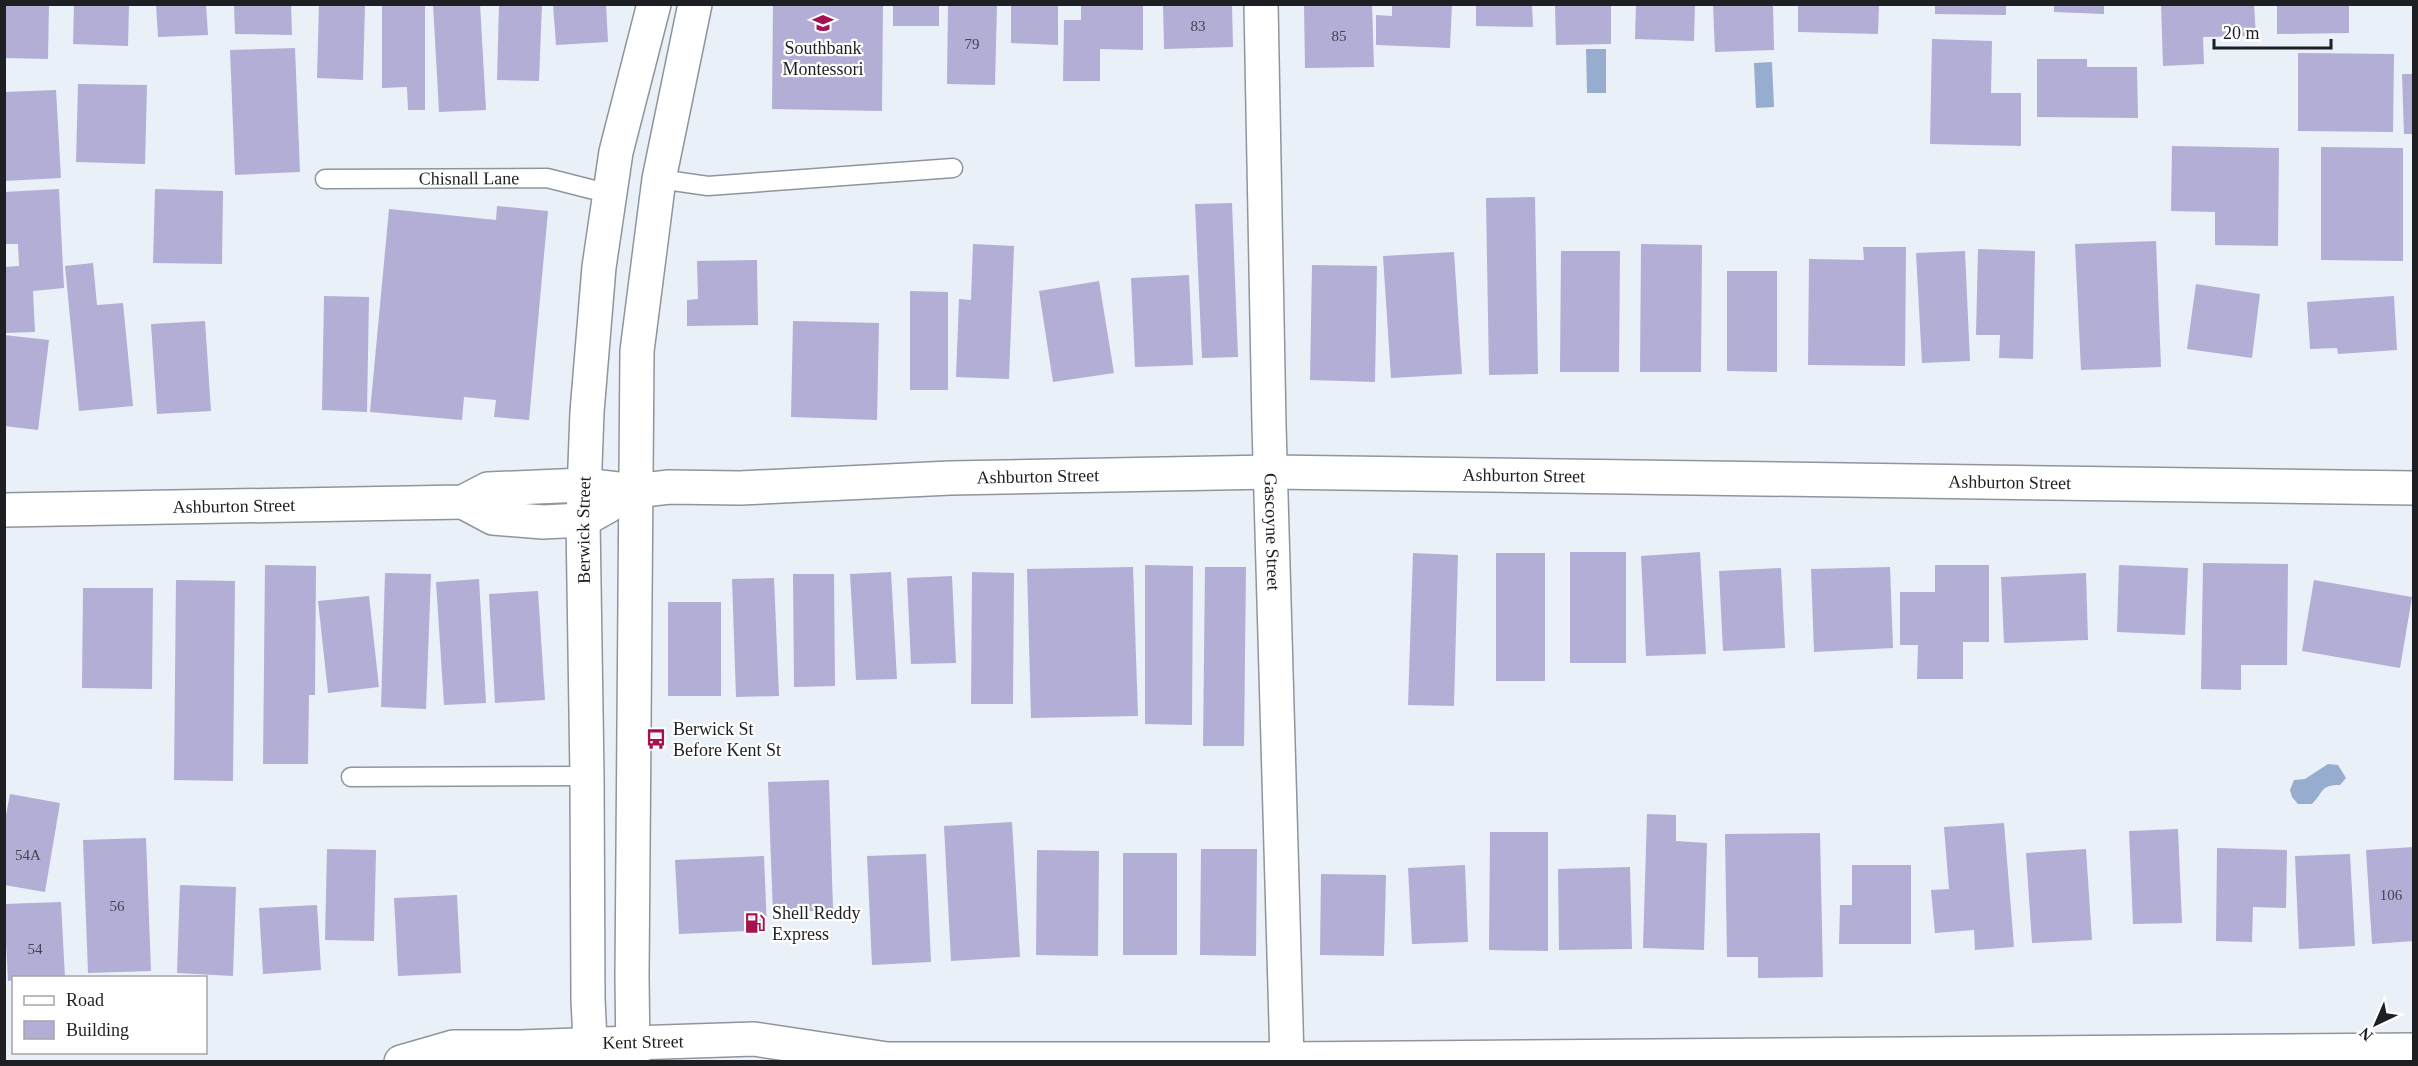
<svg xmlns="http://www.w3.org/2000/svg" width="2418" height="1066" font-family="'Times New Roman',serif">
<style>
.water{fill:#97add0}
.building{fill:#b2aed6}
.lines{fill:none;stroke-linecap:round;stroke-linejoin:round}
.lane-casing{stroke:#8f959c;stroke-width:21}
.street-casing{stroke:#8f959c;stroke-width:36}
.secondary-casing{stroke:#8f959c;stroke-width:36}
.primary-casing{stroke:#8f959c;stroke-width:36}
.lane{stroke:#fff;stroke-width:18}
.street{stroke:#fff;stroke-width:33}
.secondary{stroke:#fff;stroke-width:33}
.primary{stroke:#fff;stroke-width:33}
.labels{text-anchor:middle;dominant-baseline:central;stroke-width:4.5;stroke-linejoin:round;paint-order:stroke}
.number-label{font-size:15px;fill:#42434f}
.poi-label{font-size:18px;fill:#1d1f22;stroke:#fff;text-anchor:start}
.street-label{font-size:18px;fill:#1d1f22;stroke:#fff}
</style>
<rect width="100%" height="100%" fill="#e9f0f8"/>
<!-- water -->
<g class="water">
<path d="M1586,49h20v44h-19z"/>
<path d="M1772,62l2,45 -18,1 -2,-45z"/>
<path d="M2328,764l10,1 8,13 -6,7c-20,0 -16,7 -28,19h-14l-6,-7 -2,-7 4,-10 11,-1z"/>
</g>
<!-- building -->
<g class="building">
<path d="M4,4h45l-1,55 -44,-1z"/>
<path d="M74,4h55l-1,42 -55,-2z"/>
<path d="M156,4h50l2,31 -50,2z"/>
<path d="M234,4h57l1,31 -57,-1z"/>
<path d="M319,4h46l-2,76 -46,-2z"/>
<path d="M382,4h43v106h-17l-1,-23 -25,1z"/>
<path d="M433,4h47l6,106 -47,2z"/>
<path d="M499,4h43l-3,77 -42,-1z"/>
<path d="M553,4h53l2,38 -52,3z"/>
<path d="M773,4h110l-1,107 -110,-2z"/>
<rect x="893" y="4" width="46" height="22"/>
<path d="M948,4h49l-2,81 -48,-1z"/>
<path d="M1011,4h47v41l-47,-2z"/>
<path d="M1081,4h62v46l-43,-1v32h-37l1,-61h17z"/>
<path d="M1163,4h69l1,43 -69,2z"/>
<path d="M1304,4h68l2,63 -69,1z"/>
<path d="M1392,4h60l-2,44 -74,-3v-30l16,1z"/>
<path d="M1476,4h56l1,23 -57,-1z"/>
<path d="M1555,4h56v40l-55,1z"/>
<path d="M1636,4h59l-1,37 -59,-2z"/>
<path d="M1713,4h60l1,46 -59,2z"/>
<path d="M1798,4h81l-1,30 -80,-2z"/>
<path d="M1935,4h71v11l-71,-1z"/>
<path d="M2054,4h50v10l-50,-2z"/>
<path d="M2161,4h93l2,32 -53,1 1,27 -41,2z"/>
<path d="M2277,4h72v29l-72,1z"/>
<path d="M1932,39l60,2 -1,52h30v53l-91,-2z"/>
<path d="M295,48l5,124 -65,3 -5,-125z"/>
<path d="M2298,53l96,1 -1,78 -95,-1z"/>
<path d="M2037,59h50v8h50l1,51 -101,-1z"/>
<path d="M2402,74h12v60h-10z"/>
<path d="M78,84l69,1 -2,79 -69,-2z"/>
<path d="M56,90l5,88 -57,3v-89z"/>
<path d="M2172,146l107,2 -1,98 -63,-1v-33l-44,-1z"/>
<path d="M2321,147l82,1v113l-82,-1z"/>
<path d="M59,189l5,99 -31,3 2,41 -31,1v-66l15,-1 -1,-22h-14v-52z"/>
<path d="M155,189l68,2 -1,73 -69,-1z"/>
<path d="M1535,197l3,177 -49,1 -3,-177z"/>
<path d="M1232,203l6,154 -36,1 -7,-154z"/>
<path d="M497,206l51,5 -19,209 -35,-3 2,-17 -32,-3 -2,23 -92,-8 19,-203 107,11z"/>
<path d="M2156,241l5,126 -80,3 -6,-126z"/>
<path d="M973,244l41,2 -5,133 -53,-2 3,-78 12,1z"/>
<path d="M1641,244l61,1 -1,127h-61z"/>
<path d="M1863,247h43l-1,119 -97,-1 1,-106 55,1z"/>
<path d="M1978,249l57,2 -2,108 -34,-1 1,-23h-24z"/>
<path d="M1561,251h59l-1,121h-59z"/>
<path d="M1965,251l5,110 -48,2 -6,-110z"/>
<path d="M1454,252l8,122 -71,4 -8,-122z"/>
<path d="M757,260l1,65 -71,1v-26l11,-1 -1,-38z"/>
<path d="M93,263l4,42 26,-2 10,103 -54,5 -14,-145z"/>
<path d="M1312,265l65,1 -2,116 -65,-2z"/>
<path d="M1727,271h50v101l-50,-1z"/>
<path d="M1189,275l4,90 -58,2 -4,-89z"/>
<path d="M1099,281l15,92 -61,9 -14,-91z"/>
<path d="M2196,284l64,10 -8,64 -65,-9z"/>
<path d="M910,291l38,1v98h-38z"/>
<path d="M324,296l45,1 -2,115 -45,-2z"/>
<path d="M2394,296l3,54 -59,4 -1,-6 -27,1 -3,-47z"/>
<path d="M205,321l6,90 -54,3 -6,-90z"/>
<path d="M793,321l86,2 -2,97 -86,-3z"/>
<path d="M4,335l45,5 -11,90 -34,-4z"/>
<rect x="1570" y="552" width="56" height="111"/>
<path d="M1700,552l6,102 -60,2 -5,-100z"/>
<path d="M1413,553l45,2 -4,151 -46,-1z"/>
<rect x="1496" y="553" width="49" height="128"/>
<path d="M2203,563l85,1 -1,101h-46v25l-40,-1z"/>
<path d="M265,565l51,1 -1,129h-6l-1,69h-45z"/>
<path d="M1145,565l48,1 -1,159 -47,-1z"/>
<path d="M1935,565h54v77h-26v37h-46l1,-34h-18v-53h35z"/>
<path d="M2119,565l69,3 -3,67 -68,-3z"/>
<path d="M1133,567l5,149 -107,2 -4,-149z"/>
<path d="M1205,567h41l-2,179h-41z"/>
<path d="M1890,567l3,81 -79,4 -3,-83z"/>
<path d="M1781,568l4,80 -62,3 -4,-80z"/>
<path d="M891,572l6,107 -41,1 -6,-106z"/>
<path d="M972,572l42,1 -1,131h-42z"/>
<path d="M385,573l46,1 -5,135 -45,-2z"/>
<path d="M2086,573l2,67 -84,3 -3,-66z"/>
<path d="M793,574h41l1,112 -41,1z"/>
<path d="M952,576l4,87 -45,1 -4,-86z"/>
<path d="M774,578l5,118 -43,1 -4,-118z"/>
<path d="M479,579l7,124 -42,2 -8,-123z"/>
<path d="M176,580l59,1 -2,200 -59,-1z"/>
<path d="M2314,580l98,17 -12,71 -98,-17z"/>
<path d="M83,588h70l-1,101 -70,-1z"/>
<path d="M538,591l7,109 -50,3 -6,-109z"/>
<path d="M369,596l10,91 -51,6 -10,-92z"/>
<rect x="668" y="602" width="53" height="94"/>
<path d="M829,780l4,130 -60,3 -5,-131z"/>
<path d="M10,794l50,9 -15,89 -41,-7v-59z"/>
<path d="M1647,814l29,1v26l31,2 -3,107 -61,-2z"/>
<path d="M1012,822l8,135 -69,4 -7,-135z"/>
<path d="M2004,823l10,124 -39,3 -1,-20 -39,3 -4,-43 18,-1 -5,-62z"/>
<path d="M2178,829l4,94 -49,1 -4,-93z"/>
<path d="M1490,832h58v119l-59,-1z"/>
<path d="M1820,833l3,144 -65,1v-21h-31l-2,-123z"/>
<path d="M146,838l5,133 -63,2 -5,-133z"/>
<path d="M2414,847v94l-42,3 -6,-94z"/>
<path d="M2217,848l70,2 -1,58 -33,-1 -1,35 -36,-1z"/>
<path d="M327,849l49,1 -2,91 -49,-1z"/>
<path d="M1201,849h56l-1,107 -56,-1z"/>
<path d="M2086,849l6,91 -60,3 -6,-90z"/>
<path d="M1037,850l62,1 -1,105 -62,-1z"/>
<rect x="1123" y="853" width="54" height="102"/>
<path d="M926,854l5,108 -59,3 -5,-109z"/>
<path d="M2350,854l5,92 -56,3 -4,-93z"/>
<path d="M764,856l3,74 -88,4 -4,-74z"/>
<path d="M1465,865l3,77 -56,2 -4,-76z"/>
<path d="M1852,865h59v79h-72l1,-39h12z"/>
<path d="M1630,867l2,82 -73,1 -1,-81z"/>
<path d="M1321,874l65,1 -2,81 -64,-1z"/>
<path d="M180,885l56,2 -3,89 -56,-3z"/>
<path d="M457,895l4,78 -63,3 -4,-78z"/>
<path d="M61,902l4,76h-51v2l-6,1 -4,-77z"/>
<path d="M317,905l4,65 -58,4 -4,-66z"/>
</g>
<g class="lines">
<!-- lane casing -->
<g class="lane-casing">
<g id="lane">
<path id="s1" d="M325,179l222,-1 63,16"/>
<path d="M659,179l49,7 245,-18"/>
<path d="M351,777l236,-1"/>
</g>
</g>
<!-- street casing -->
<g class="street-casing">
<g id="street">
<path id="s2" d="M1261,4l8,421 18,634"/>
<path d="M463,502l30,16 50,4 40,-2 25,-14"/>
<path id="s3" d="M4,510l459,-8 25,-13 95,-4 52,6 34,-4 71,1 210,-10 321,-6 1143,16"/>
</g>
</g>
<!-- secondary casing -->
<g class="secondary-casing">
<path id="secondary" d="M401,1062l52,-15h67l112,-4"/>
</g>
<!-- primary casing -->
<g class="primary-casing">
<g id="primary">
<path d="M632,1043l122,-4 133,20h400l1127,-9"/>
<path id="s4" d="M591,1062l-3,-63 -1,-223 -4,-256 4,-108 12,-145 17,-115 38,-148"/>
<path d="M633,1062l-1,-86 5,-625 22,-172 36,-175"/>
</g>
</g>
<!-- lane -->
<use href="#lane" class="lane"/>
<!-- street -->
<use href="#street" class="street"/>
<!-- secondary -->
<use href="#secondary" class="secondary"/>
<!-- primary -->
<use href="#primary" class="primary"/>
</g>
<!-- icons -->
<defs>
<g id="school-bare" transform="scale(1.62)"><path d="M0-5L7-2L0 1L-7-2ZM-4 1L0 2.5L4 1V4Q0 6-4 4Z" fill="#a5124f" stroke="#fff" stroke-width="2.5" paint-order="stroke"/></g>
<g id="bus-bare" transform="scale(1.62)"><path d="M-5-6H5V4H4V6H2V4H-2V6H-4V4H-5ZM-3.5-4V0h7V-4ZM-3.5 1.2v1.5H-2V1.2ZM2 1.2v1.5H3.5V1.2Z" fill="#a5124f" stroke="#fff" stroke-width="2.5" paint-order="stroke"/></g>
<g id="fuel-bare" transform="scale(1.62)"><path d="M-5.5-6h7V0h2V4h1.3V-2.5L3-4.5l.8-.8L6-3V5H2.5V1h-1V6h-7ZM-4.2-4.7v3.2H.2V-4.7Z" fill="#a5124f" stroke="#fff" stroke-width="2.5" paint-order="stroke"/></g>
</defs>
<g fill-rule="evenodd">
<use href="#school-bare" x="823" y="23"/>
<use href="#bus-bare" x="656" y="739"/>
<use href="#fuel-bare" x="755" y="923"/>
</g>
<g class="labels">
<!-- number labels -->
<g class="number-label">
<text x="1198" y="26">83</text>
<text x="1339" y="36">85</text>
<text x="972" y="44">79</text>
<text x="28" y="855">54A</text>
<text x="2391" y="895">106</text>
<text x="117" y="906">56</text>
<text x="35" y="949">54</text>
</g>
<!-- poi labels -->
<g class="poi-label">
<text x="823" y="48" text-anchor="middle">Southbank<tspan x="823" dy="21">Montessori</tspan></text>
<text x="673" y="729">Berwick St<tspan x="673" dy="21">Before Kent St</tspan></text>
<text x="772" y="913">Shell Reddy<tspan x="772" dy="21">Express</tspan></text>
</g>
<!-- street labels -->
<g class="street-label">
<text stroke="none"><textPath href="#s1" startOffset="144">Chisnall Lane</textPath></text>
<text stroke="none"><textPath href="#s3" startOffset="1524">Ashburton Street</textPath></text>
<text stroke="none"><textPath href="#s3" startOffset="1038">Ashburton Street</textPath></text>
<text stroke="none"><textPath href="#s3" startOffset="2010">Ashburton Street</textPath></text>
<text stroke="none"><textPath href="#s3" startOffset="230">Ashburton Street</textPath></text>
<text stroke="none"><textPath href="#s4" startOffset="532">Berwick Street</textPath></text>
<text stroke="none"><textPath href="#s2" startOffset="528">Gascoyne Street</textPath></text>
<text transform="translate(643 1042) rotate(-1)">Kent Street</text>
</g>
</g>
<!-- border -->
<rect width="2418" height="1066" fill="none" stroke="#1d1f22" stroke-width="12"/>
<!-- legend -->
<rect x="12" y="976" width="195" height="78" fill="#ffffff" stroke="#a5a5a7" stroke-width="1.5"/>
<rect x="24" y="996" width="30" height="9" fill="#ffffff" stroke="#a5a5a7" stroke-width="1.5"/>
<text x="66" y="1006" font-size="18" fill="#1d1f22">Road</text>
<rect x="24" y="1021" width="30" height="18" fill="#b2aed6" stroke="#a5a5a7" stroke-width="1.5"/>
<text x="66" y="1036" font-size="18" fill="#1d1f22">Building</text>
<!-- north arrow -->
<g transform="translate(2376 1024) rotate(224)" stroke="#ffffff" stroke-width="4.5" paint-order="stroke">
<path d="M0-4.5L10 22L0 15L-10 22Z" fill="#1d1f22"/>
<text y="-9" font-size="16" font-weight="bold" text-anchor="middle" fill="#1d1f22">N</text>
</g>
<!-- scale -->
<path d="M2214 39v9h117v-9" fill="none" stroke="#1d1f22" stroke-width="3"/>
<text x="2223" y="39" font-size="18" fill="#1d1f22" stroke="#ffffff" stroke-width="4.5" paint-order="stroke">20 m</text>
</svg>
